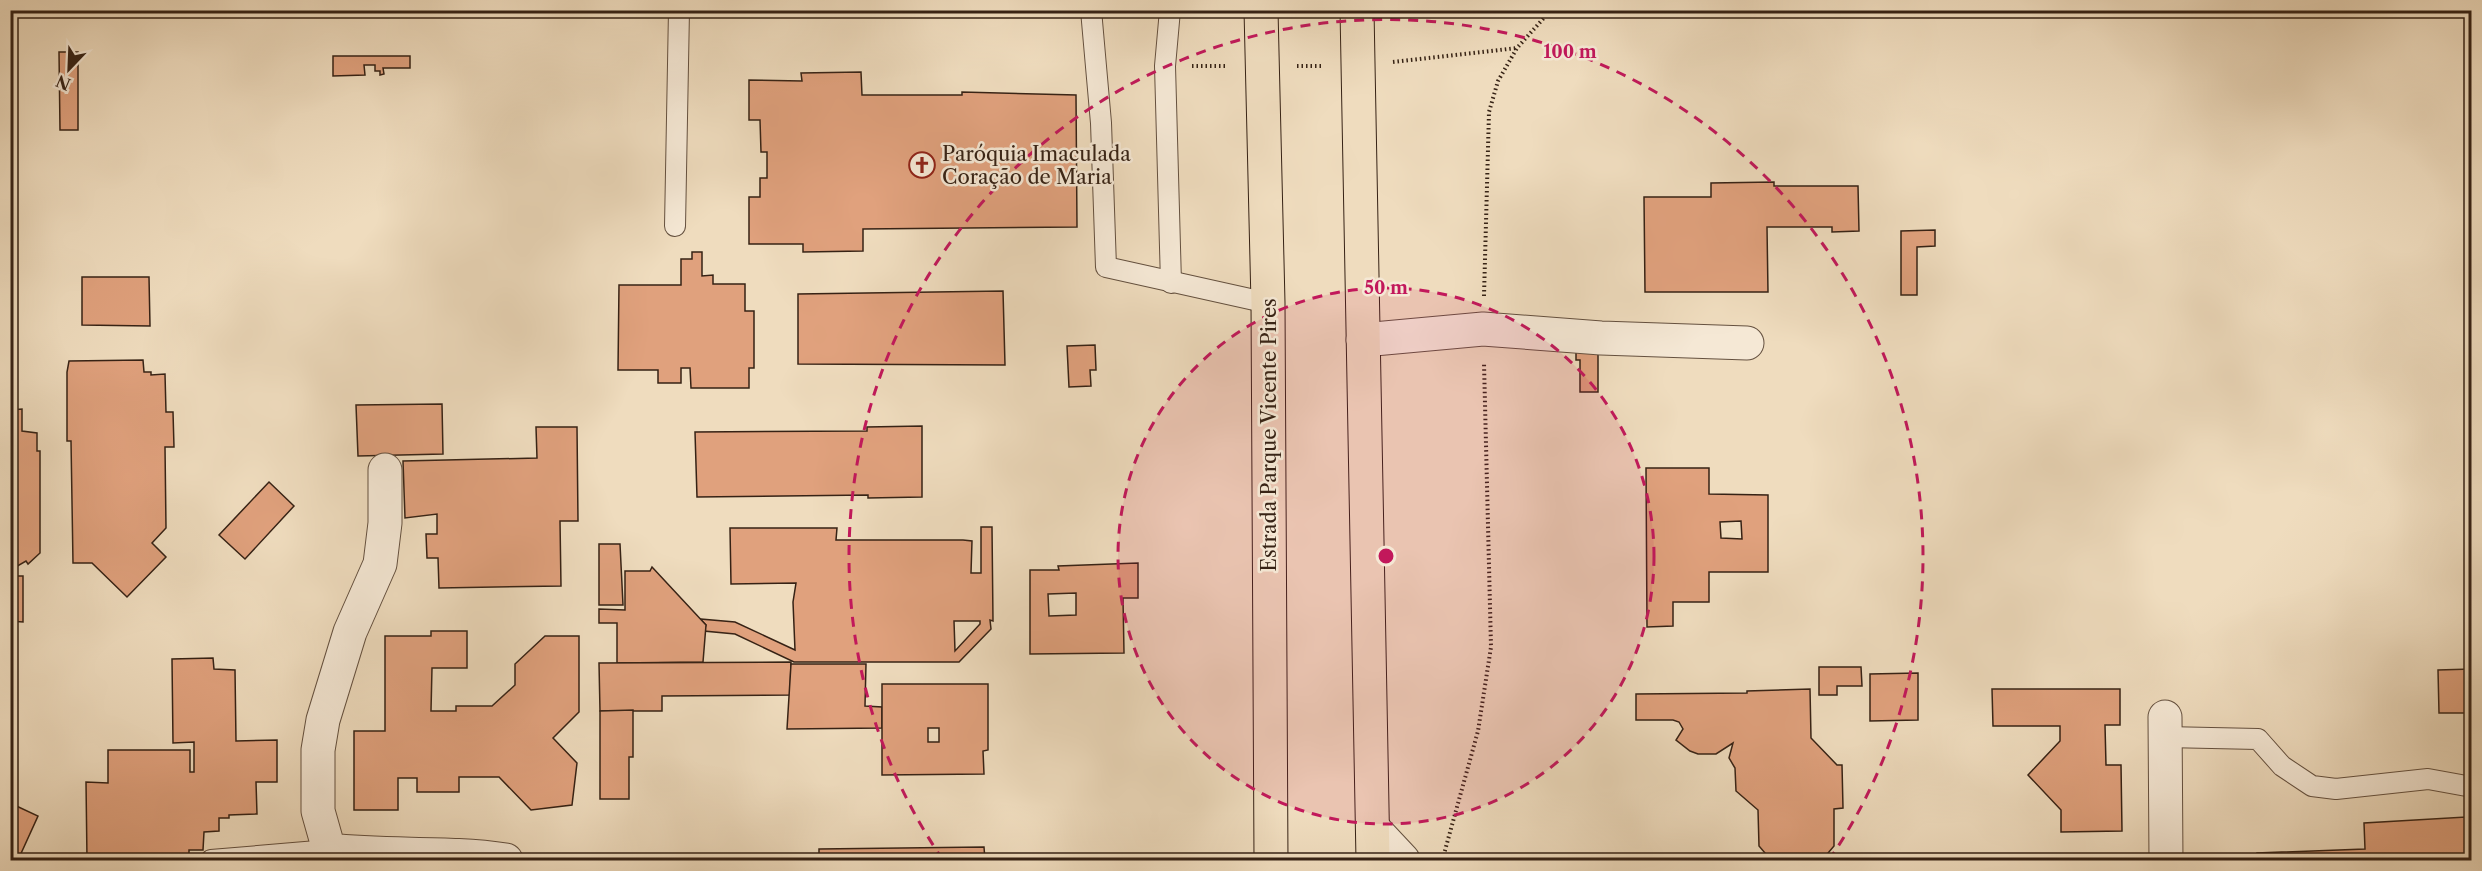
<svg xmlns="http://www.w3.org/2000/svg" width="2482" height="871" font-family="'Libre Caslon Text',serif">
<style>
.building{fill:#e0a17d;stroke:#362215;stroke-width:1.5;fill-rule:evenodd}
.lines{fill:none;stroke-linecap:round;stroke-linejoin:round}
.service-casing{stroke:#64503f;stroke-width:22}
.minor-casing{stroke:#64503f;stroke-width:35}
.primary-casing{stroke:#362215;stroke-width:35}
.path{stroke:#362215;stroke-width:4;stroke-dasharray:1.5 3;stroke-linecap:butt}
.service{stroke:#f5e8d5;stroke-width:20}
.minor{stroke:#f5e8d5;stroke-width:33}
.primary{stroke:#efdcbe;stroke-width:33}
.ring{fill:none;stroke:#c2185b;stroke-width:3;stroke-dasharray:10 8}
.labels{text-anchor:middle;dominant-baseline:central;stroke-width:5;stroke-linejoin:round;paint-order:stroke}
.poi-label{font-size:20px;fill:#362215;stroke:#f5e8d5;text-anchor:start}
.street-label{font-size:20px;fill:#362215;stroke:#f5e8d5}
.centre{fill:#c2185b;stroke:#f5e8d5;stroke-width:3}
.ring-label{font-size:18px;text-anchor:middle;font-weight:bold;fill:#c2185b;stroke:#f5e8d5;stroke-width:5;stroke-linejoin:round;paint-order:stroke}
</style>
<rect width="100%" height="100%" fill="#efdcbe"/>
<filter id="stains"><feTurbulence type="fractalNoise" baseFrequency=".00333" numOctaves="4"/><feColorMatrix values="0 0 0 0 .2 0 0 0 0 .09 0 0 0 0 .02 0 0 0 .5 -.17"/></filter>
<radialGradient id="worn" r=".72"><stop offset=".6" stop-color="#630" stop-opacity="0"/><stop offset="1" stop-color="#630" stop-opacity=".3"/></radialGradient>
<!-- building -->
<g class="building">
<path d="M59,52h19v78h-18z"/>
<path d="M333,56h77v12h-27l1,6 -4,1v-4h-5v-6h-11l1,10 -32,1z"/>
<path d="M861,72l1,23h100v-3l114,3 1,132 -214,2v22l-60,1v-8h-54v-47h11v-19h7v-26h-6l-1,-32h-11v-40l53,1 -1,-8z"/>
<path d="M1774,182v4h84l1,45 -27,1v-5h-65l1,65h-123l-1,-95h67v-14z"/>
<path d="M1935,230v16l-18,1v48h-16v-64z"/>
<path d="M692,252h10v24l11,-1v9h32v27h9v57h-5v20h-58l-1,-20h-9v15h-23v-13h-40l1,-85h62v-26h11z"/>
<path d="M82,277h67l1,49 -68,-1z"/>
<path d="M1003,291l2,74 -207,-1v-70z"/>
<path d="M1095,345l1,25h-6l1,16 -22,1 -2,-41z"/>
<path d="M1576,351h22v41h-18v-32h-4z"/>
<path d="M143,360l1,12h7v3l14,-1 1,38h7l1,35h-9l1,81 -14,15 14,14 -39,40 -35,-34h-19l-2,-122h-4v-69l2,-11z"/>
<path d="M442,404l1,50 -85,2 -2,-51z"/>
<path d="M22,409v22l15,2v18h3v102l-12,11 -2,-3 -12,7h-4v-158z"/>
<path d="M922,426v71l-54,1v-3l-171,2 -2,-65 172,-1v-4z"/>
<path d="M536,427h41l1,94h-18l1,65 -122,2 -1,-30h-11l-1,-24h11v-20l-32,4 -2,-57 134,-3z"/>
<path d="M1646,468h63v26l59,1v77h-59v30h-36v24l-26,1zM1741,521l1,18 -21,-1 -1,-16z"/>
<path d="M269,482l25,24 -49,53 -26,-24z"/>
<path d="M981,527h11l1,94 -3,-1 1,9 -32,33h-165l-59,-28 -31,-3 2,-6 -6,-6 35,3 60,28 -2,-48 3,-19 -65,1 -1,-56h107l-1,12h127l9,1 -1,32h10zM954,621h26v3l-25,27z"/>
<path d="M599,544h21l3,61h-24z"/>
<path d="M1138,563v35h-15l1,55 -94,1v-84h29l-1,-4zM1076,593v22l-27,1 -1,-22z"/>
<path d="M652,567l54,58 -3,37 -86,1v-40h-18v-14l26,1v-39h25z"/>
<path d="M10,576h13v46l-13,-1z"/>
<path d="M431,631h36v37h-35l-1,43h25v-5h36l23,-21v-21l30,-28h34v76l-26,26 24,25 -5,42 -41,5 -32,-33h-40v15h-42v-14h-19v32h-44v-79h31v-95h46z"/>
<path d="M213,658l1,11 21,1 1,71 41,-1v42h-21l1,32 -28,1v3h-10v13l-15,1 -1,18h-14v6l-70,1v3h-32l-1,-78 22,1v-33h82v22h4v-30l-21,1 -1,-84z"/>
<path d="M791,662l-1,33 -128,1v15h-62l-1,-48z"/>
<path d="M791,664h75l-1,42 17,1v21l-95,1z"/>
<path d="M1819,667h42l1,19h-25v9h-18z"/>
<path d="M2472,669v44h-33l-1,-43z"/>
<path d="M1918,673v47l-48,1v-47z"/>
<path d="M882,684h106v66l-5,1 1,23 -102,1zM928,728h11v14h-11z"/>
<path d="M1810,689l1,49 26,27h5l1,43 -9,1v37l-11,13 -52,1 -12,-14 -1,-36 -22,-19 -1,-23 -6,-10 4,-15 -17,11h-18l-8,-3 -14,-11 7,-11 -4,-7 -6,-2h-37v-26l111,-1v-2z"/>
<path d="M1992,689h128v36h-15l1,40h15l1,66 -61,1v-22l-33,-35 32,-34v-15h-67z"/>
<path d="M633,710v47h-4v42h-29v-88z"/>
<path d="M10,803l28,13 -20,44 -5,-2 -3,2z"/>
<path d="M2466,817l2,43h-211v-7l108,-4 -1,-26z"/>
<path d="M984,847l1,13h-166v-11z"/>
</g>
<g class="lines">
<!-- service casing -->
<g class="service-casing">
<g id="service">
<path d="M1091,10l10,113 5,144 162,36"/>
<path d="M1170,10l-5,56 6,217"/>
<path d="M675,226l4,-216"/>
<path d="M2165,737l93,2 24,27 30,20 24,3 92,-10 44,8"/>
<path d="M211,860l118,-10"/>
</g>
</g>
<!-- minor casing -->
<g class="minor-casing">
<g id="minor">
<path d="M1363,340l120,-11 118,9 146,5"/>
<path d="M385,470v53l-5,41 -30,68 -27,88 -5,30v61l11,39c59,7 118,1 177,10"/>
<path d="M2165,717l1,143"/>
<path d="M1373,828l30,32"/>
</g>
</g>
<!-- primary casing -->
<g class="primary-casing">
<g id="primary">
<path d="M1261,10l7,293 3,557"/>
<path d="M1357,10l16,850"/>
</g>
</g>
<!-- path -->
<g class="path">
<path d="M1393,62l124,-14"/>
<path d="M1192,66h35"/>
<path d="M1297,66h26"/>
<path d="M1484,296l5,-184 9,-31 19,-33 34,-38"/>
<path d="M1444,860v-6l34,-123 13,-84 -7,-284"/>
</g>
<!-- service -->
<use href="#service" class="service"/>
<!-- minor -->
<use href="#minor" class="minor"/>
<!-- primary -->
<use href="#primary" class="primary"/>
</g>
<!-- distance rings -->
<circle cx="1386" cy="556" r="268" fill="#c2185b" fill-opacity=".12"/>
<g class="ring">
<circle cx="1386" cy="556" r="268"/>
<path d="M943 860A537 537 0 1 1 1829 860"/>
</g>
<!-- icons -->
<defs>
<g id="church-ring" transform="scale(1.35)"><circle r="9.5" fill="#f5e8d5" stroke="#8f2418" stroke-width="1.5"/><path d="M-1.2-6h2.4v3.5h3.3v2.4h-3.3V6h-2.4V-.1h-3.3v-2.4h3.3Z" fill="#8f2418"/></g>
</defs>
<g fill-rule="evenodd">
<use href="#church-ring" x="922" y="165"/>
</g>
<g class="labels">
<!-- poi labels -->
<g class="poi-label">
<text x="942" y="154">Paróquia Imaculada<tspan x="942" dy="23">Coração de Maria</tspan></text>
</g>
<!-- street labels -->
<g class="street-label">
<text transform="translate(1269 435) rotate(-90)">Estrada Parque Vicente Pires</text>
</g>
</g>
<circle cx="1386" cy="556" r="9" class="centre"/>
<g class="ring-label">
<text x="1570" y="58">100 m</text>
<text x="1386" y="294">50 m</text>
</g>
<!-- margin -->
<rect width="2482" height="871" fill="none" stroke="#efdcbe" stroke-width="36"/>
<rect x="12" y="12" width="2458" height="847" fill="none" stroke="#362215" stroke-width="3"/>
<rect x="18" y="18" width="2446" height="835" fill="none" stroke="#362215" stroke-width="1.5"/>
<!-- north arrow -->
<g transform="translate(69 69) rotate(203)" stroke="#f5e8d5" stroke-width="4.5" paint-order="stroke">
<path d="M0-4.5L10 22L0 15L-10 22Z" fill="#362215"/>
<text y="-9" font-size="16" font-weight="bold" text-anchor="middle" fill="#362215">N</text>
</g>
<rect width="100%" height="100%" filter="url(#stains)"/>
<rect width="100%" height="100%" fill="url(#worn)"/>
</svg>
